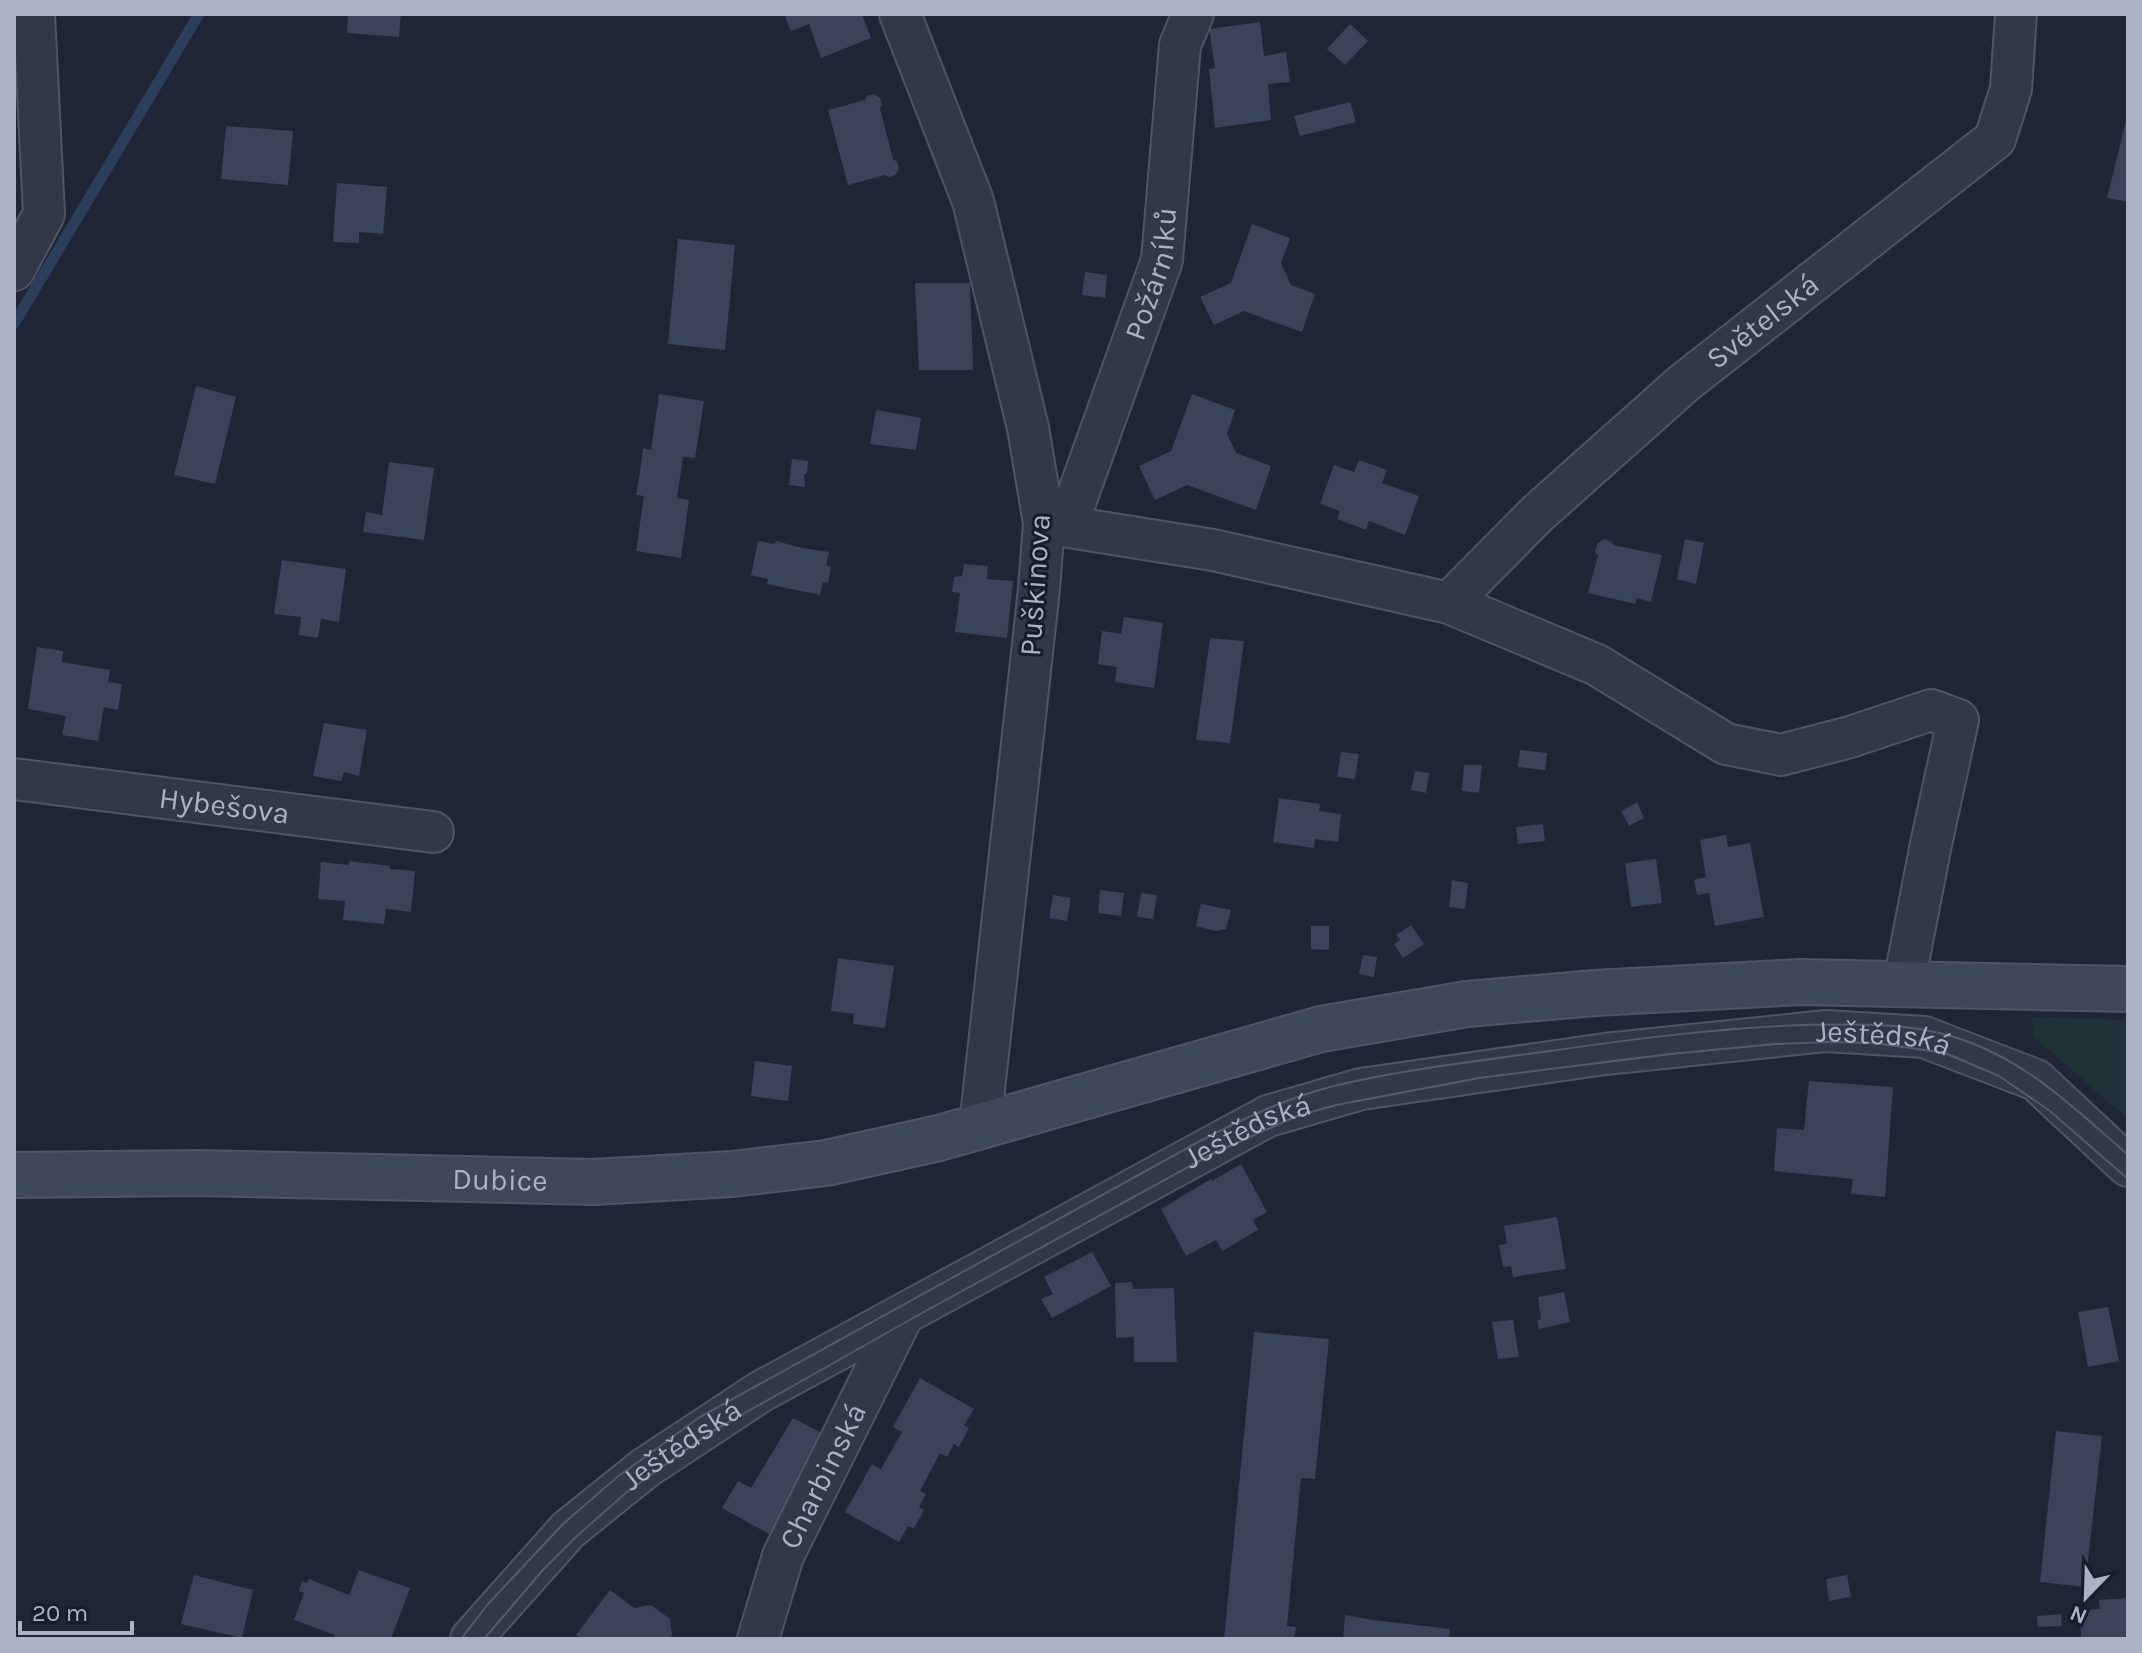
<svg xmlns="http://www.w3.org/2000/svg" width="2142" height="1653" font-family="Karla,sans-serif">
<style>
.green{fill:#203237}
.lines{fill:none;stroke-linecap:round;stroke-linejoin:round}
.stream{stroke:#2f3d5c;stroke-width:11}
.building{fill:#3a4357}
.street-casing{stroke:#4f5565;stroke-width:44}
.secondary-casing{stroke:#4f5565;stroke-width:48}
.street{stroke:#313847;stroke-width:40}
.secondary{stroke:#3f475a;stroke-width:44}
.tram{stroke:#535c6e;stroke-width:2}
.labels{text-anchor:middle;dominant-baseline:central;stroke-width:6;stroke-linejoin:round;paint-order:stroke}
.street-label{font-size:30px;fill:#abb2c4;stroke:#171e2b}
</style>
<rect width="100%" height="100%" fill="#1e2636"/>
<!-- green -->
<path class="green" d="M2032,1017l96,3v99l-95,-83z"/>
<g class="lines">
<!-- stream -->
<path class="stream" d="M14,324l185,-310"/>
</g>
<!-- building -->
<g class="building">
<path d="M348,14h53l-2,23 -52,-4z"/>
<path d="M784,14h78l9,24 -50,20 -12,-34 -18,7z"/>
<path d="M1260,22l4,34 22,-4 4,30 -22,2 3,36 -56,8 -6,-59 6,-1 -6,-39z"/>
<path d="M1350,24l18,17 -23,24 -18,-16z"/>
<path d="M874,94l6,4 2,7 -2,4 13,50 4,3 2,7 -4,6 -6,2 -4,-2 -37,10 -20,-75 37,-10 2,-4z"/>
<path d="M1350,102l6,20 -56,14 -6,-20z"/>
<path d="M2127,117h1v85l-21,-4z"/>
<path d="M226,126l67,5 -5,54 -67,-6z"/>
<path d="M337,183l50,4 -4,47 -24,-2v11l-26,-1z"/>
<path d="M1252,224l38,14 -9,25 10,22 24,9 -13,38 -58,-21 -30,14 -14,-28 31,-14z"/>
<path d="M678,239l57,6 -10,105 -57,-6z"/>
<path d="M1085,272l22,3 -2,23 -23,-3z"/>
<path d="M915,283h55l3,87h-54z"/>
<path d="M196,386l40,11 -21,87 -41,-9z"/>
<path d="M659,394l45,7 -9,57 -12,-1 -3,21 -3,20 12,2 -8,58 -45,-7 8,-55 -8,-1 4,-23 3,-24 8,2z"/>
<path d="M1192,394l43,16 -8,24 9,19 35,13 -15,44 -69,-25 -32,15 -16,-34 32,-15z"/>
<path d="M876,410l45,8 -5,32 -46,-6z"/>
<path d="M792,459l16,2 -1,12 -3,2 1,12 -16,-2z"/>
<path d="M1359,460l28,10 -5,13 37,13 -14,39 -36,-14 -3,9 -29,-11 3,-8 -20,-7 14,-39 20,7z"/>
<path d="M389,462l45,6 -10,72 -61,-8 3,-20 16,3z"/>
<path d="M1604,539l8,3 1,3 49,10 -11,47 -14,-4 -2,6 -47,-11 10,-38 -3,-3 3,-9z"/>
<path d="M1685,539l19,4 -8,41 -19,-5z"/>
<path d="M758,541l17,3 1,-3 26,7 27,4 -3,13 5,2 -3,16 -5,-1 -3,13 -53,-11 1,-5 -17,-4z"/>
<path d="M282,560l64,9 -7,53 -18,-3 -3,19 -19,-3 2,-18 -27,-3z"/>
<path d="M964,564l24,2 -1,13 26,2 -6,57 -52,-6 5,-39 -8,-1 2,-15 8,-1z"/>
<path d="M1124,617l39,6 -9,65 -39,-6 2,-15 -19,-3 4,-33 19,3z"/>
<path d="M1210,638l34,3 -14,102 -34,-3z"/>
<path d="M37,647l26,4 -1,11 48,8 -2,12 14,2 -4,26 -14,-3 -6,34 -36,-6 4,-19 -38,-7z"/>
<path d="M324,723l43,7 -8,46 -15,-4 -3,9 -28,-5z"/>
<path d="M1520,750l27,3 -2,17 -27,-3z"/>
<path d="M1341,752l18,2 -4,25 -18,-2z"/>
<path d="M1464,765h18l-3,28 -17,-2z"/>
<path d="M1415,771l14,2 -3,20 -15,-3z"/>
<path d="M1279,798l41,6 -1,7 22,3 -3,28 -23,-3 -1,9 -41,-6z"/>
<path d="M1637,802l7,16 -15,8 -8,-15z"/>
<path d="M1543,824l2,17 -27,3 -2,-17z"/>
<path d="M1726,835l2,12 22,-4 14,74 -49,9 -6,-33 -12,2 -3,-15 12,-3 -6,-37z"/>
<path d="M1656,859l6,44 -31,4 -6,-44z"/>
<path d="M349,861l41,5v3l25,2 -4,41 -25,-3 -2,15 -41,-4 2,-19 -27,-2 3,-37 28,3z"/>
<path d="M1452,880l16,3 -3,26 -16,-2z"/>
<path d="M1100,890l24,3 -3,23 -23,-3z"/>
<path d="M1141,893l16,2 -4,24 -16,-2z"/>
<path d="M1053,895l18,3 -4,23 -18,-3z"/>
<path d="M1201,904l30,6 -5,19 -10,2 -20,-5z"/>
<path d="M1411,925l13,19 -21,14 -9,-14 6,-4 -4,-5z"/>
<path d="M1311,926h18v24l-18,-1z"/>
<path d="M1363,955l14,2 -3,20 -15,-3z"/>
<path d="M838,958l56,8 -9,62 -32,-4 1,-10 -23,-3z"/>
<path d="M755,1061l37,5 -4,35 -37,-5z"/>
<path d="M1809,1081l84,6 -8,110 -34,-3 2,-15 -79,-8 3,-43 27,2z"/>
<path d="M1241,1164l26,48 -14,8 5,10 -36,21 -6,-11 -30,16 -25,-47 50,-30 1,2z"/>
<path d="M1557,1217l9,52 -53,8 -2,-11 -8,1 -4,-22 8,-1 -3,-18z"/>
<path d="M1092,1252l19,34 -59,32 -11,-19 12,-5 -9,-17z"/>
<path d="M1132,1282l1,7 41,-1 3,74h-43v-25l-18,1 -1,-55z"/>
<path d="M1564,1292l6,30 -31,7 -2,-8 4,-2 -3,-22z"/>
<path d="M2108,1307l11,54 -31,6 -10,-55z"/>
<path d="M1513,1320l6,37 -21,2 -6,-37z"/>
<path d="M1254,1332l75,7 -14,140 -14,-1 -14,148 9,1 -2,12h-70z"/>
<path d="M920,1378l54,31 -10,16 5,3 -10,19 -5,-3 -7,13 -7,-4 -20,38 6,3 -7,13 5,3 -10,18 -6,-2 -9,16 -54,-30 27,-48 9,5 21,-37 -9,-5z"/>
<path d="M793,1418l34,18 -56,99 -49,-27 16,-27 13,7z"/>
<path d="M2056,1431l46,5 -17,151 -45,-5z"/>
<path d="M359,1570l51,18 -19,51h-55l-3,-1 2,-3 -41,-15 10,-27 -5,-2 3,-10 5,2 2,-4 40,16z"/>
<path d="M194,1575l59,15 -11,48 -61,-14z"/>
<path d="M1847,1575l4,22 -22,4 -3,-22z"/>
<path d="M610,1590l24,18 17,-3 19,14 2,16 -3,4h-88l-5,-4z"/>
<path d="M2128,1598v41h-47l-1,-29 20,-1 -1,-9z"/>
<path d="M2061,1614l1,12 -24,1 -1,-11z"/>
<path d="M1345,1615l28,5 77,9 -1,10h-106z"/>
</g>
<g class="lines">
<!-- street casing -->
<g class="street-casing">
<g id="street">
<path d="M900,14l73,187 55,227 16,95 -5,66 -59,537"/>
<path d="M14,270l30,-56 -10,-200"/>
<path d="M1044,523l169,27 236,53 148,62 129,79 55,11 69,-18 81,-27 27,10 -27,124 -27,139"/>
<path id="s1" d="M1067,525l95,-265 18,-215 13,-31"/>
<path id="s2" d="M1449,603l88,-89 147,-131 311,-244 16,-50 5,-75"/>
<path id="s3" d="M14,779l419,53"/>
<path id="s4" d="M471,1639l97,-109 77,-62 115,-76 508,-276 93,-27 244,-35 221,-23 98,6 112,43 92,86"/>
<path id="s5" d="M758,1639l25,-83 119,-239"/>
</g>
</g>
<!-- secondary casing -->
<g class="secondary-casing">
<g id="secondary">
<path id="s6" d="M14,1175l183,-2 397,9 138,-8 94,-11 113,-25 382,-109 146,-25 128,-11 206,-11 327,7"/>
</g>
</g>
<!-- street -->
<use href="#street" class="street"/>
<!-- secondary -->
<use href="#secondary" class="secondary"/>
<!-- tram -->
<g class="tram">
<path d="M461,1639l27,-35 75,-80 53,-46 84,-61 500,-276c43,-22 86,-43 134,-55 71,-17 144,-25 216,-35 84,-12 168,-23 253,-26 50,-1 103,-3 151,12 70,21 120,71 174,118"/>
<path d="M484,1639l58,-68 36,-36 50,-44 85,-60 209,-118 290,-159 85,-38 39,-11 143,-27 191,-24 105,-10 52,-2 48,1 70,10 54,23 51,35 78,68"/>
</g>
</g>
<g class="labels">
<!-- street labels -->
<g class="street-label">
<text stroke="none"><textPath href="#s1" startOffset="266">Požárníků</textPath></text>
<text stroke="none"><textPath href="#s2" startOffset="422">Světelská</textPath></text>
<text transform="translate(1035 585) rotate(-86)">Puškinova</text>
<text stroke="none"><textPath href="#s3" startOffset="212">Hybešova</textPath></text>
<text stroke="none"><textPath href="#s4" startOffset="1584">Ještědská</textPath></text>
<text stroke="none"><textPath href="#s4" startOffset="936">Ještědská</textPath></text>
<text stroke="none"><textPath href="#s6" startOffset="486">Dubice</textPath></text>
<text stroke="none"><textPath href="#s4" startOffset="288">Ještědská</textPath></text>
<text stroke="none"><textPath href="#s5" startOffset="176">Charbinská</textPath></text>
</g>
</g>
<!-- border -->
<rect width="2142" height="1653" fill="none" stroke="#abb2c4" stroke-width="32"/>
<!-- north arrow -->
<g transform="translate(2086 1597) rotate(203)" stroke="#171e2b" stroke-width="6" paint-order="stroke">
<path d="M0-6L14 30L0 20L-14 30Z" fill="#abb2c4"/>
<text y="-12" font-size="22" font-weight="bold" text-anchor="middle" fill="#abb2c4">N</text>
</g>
<!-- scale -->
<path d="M20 1621v12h112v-12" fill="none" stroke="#abb2c4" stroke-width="4"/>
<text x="32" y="1621" font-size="24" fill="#abb2c4" stroke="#171e2b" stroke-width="6" paint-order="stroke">20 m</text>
</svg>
